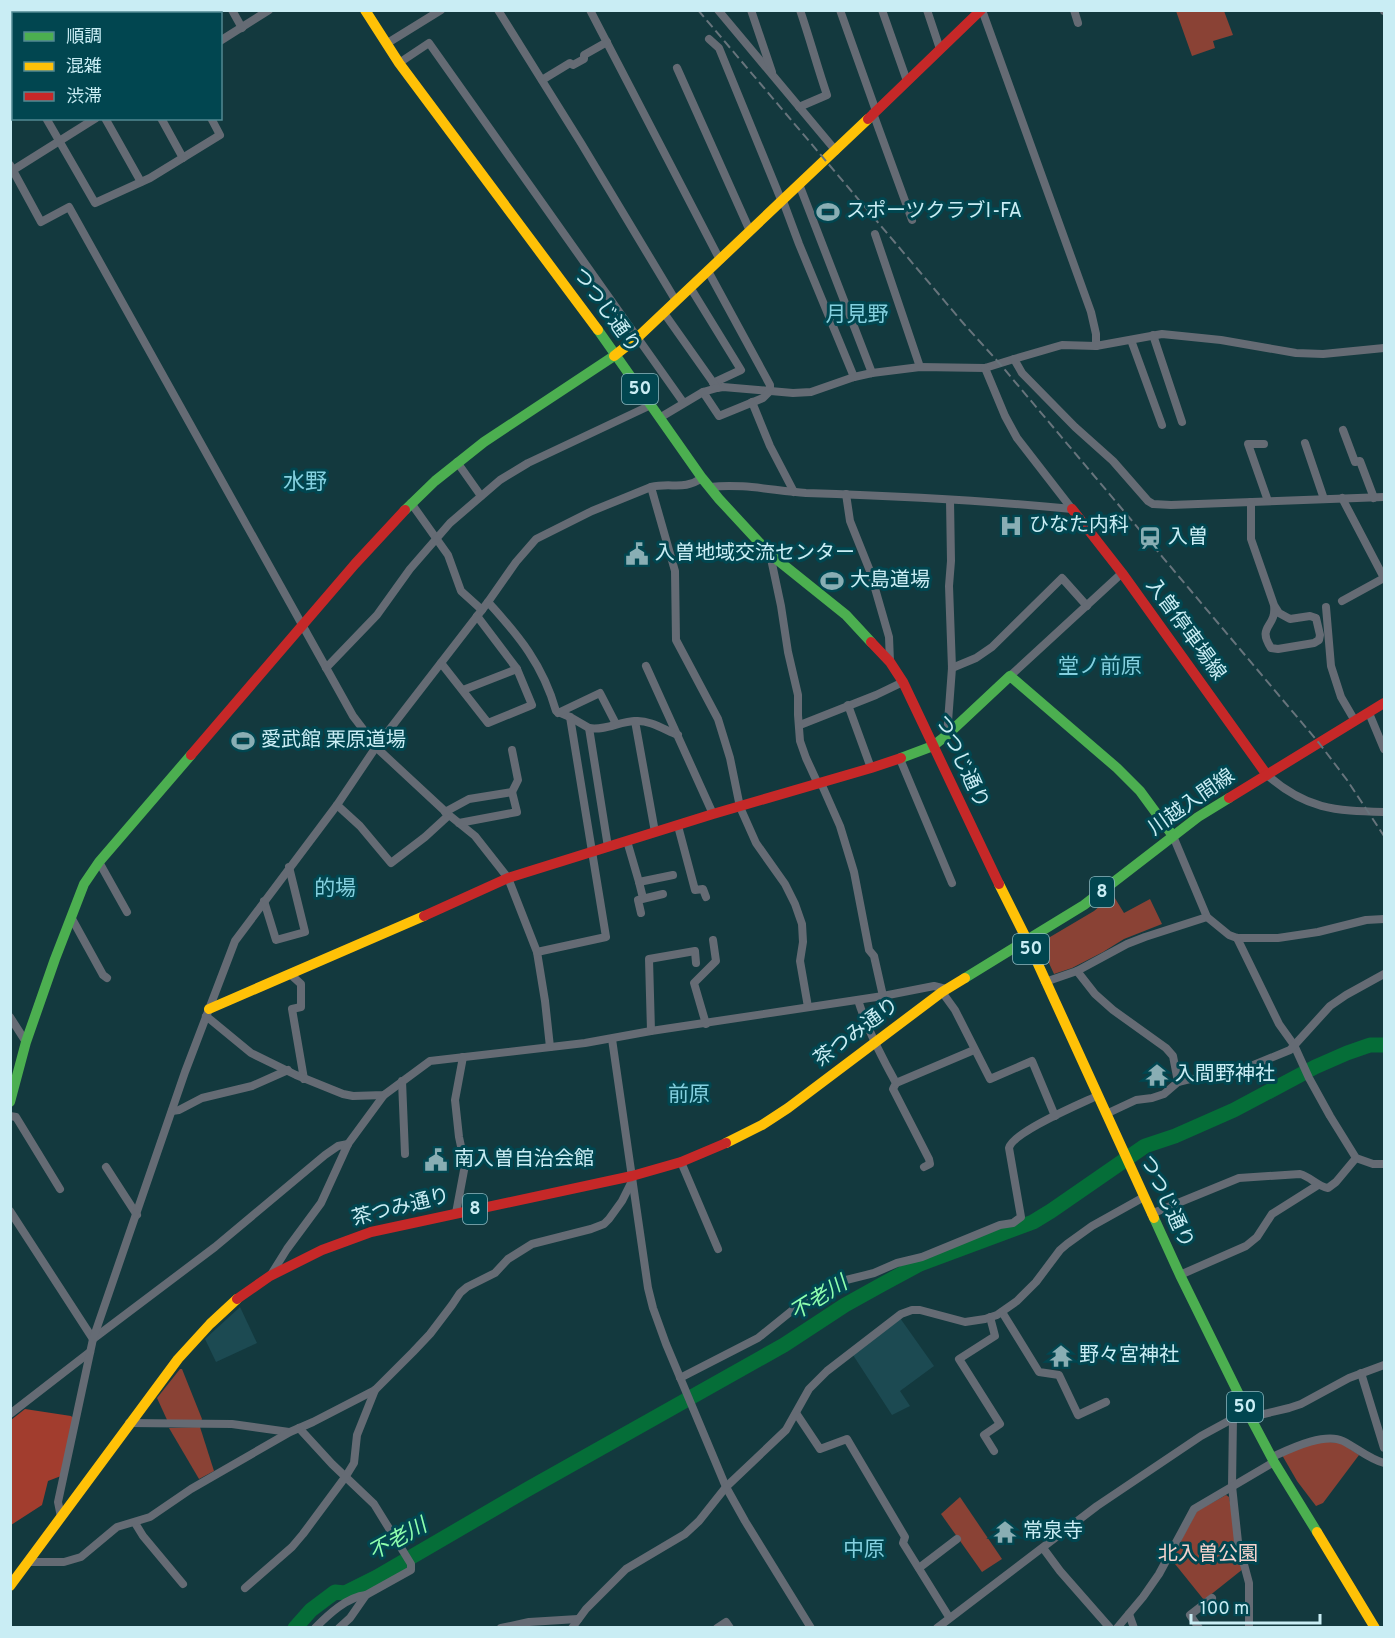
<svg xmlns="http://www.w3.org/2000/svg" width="1395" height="1638" font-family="Overpass,'Noto Sans JP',sans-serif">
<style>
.built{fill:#1c4a52}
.green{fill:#8a4235}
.forest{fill:#a23d2e}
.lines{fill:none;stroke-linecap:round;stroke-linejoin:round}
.river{stroke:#056e38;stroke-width:15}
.street{stroke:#656b74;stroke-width:8}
.fast{stroke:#4caf50;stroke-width:10}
.slow{stroke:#ffc107;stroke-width:10}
.jam{stroke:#c62828;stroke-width:10}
.rail{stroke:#67747c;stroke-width:2;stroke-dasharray:9 4.5;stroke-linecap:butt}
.labels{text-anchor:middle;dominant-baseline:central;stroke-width:6;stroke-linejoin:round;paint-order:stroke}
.shield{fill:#014650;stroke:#8dbbc3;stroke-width:1.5}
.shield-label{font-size:18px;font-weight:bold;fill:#c9edf4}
.poi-label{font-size:20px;fill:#c9edf4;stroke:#014650;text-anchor:start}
.street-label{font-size:20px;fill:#c9edf4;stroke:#014650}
.park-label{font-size:20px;fill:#f4d3cd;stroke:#014650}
.neighbourhood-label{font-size:21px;fill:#84d0df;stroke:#014650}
.water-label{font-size:21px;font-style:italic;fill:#8effae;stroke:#014650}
.quarter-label{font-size:22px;fill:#84d0df;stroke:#014650}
</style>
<rect width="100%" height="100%" fill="#13393e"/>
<!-- built -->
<g class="built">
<path d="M240,1307l17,36 -41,19 -11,-23z"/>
<path d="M900,1318l34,48 -34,25 10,15 -18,9 -39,-60z"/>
</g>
<!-- green -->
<g class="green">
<path d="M1176,11h48l9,24 -20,6 2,7 -23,8z"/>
<path d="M1113,895l11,18 26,-14 12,25 -38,15 -21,13 -31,16 -18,6 -12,-26 3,-8 49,-29z"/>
<path d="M180,1369h2l20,50 -1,2 -33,1 -11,-24z"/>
<path d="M200,1427l14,44 -15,8 -30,-51z"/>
<path d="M1317,1441l24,2 18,12 -36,48 -7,3 -19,-25 -15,-26z"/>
<path d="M1226,1495l3,2 14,72 -39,31 -33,-41 26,-48z"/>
<path d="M960,1497l42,62 -20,13 -41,-58z"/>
</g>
<!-- forest -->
<path class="forest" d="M25,1409l46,7 3,3 -13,57 -13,5 -6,24 -31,20v-105z"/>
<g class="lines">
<!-- river -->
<path class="river" d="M295,1628l16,-18 24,-18 10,1 32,-16 151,-88 256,-144 61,-40 36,-20 39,-21 113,-42 18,-11 94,-65 30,-10 59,-26 81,-43 32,-14 23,-8h14"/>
<!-- street -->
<g class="street">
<path d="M101,10l2,4"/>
<path d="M151,10l2,4"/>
<path d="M232,10l10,18"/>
<path d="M498,10l83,133 95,158"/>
<path d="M590,10l130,250"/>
<path d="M718,10l118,141"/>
<path d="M751,10l21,62"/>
<path d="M840,10l36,101"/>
<path d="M882,10l25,71"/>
<path d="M927,10l13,39"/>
<path d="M982,10l109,302 5,22v12"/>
<path d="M1074,10l4,13"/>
<path d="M1384,10v1"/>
<path d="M44,14l4,-4"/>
<path d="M10,35l4,-2"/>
<path d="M709,39l10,9 63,154"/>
<path d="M220,41l49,-31"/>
<path d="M386,44l55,-34"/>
<path d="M10,56l4,5"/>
<path d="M399,63l30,-20 254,359"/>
<path d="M677,68l73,163"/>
<path d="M542,80l28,-17 3,2 11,-6v-4l23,-13"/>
<path d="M799,107l28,-12c-10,-29 -17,-56 -27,-85"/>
<path d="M873,113l39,107"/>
<path d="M46,118l49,85 55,-25 70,-43 -9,-17"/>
<path d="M105,118l36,64"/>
<path d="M161,118l22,40"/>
<path d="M10,165l31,57 28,-15 284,509 26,34 70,65 26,21 33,42 29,74 8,49 5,46"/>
<path d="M10,172l86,-54"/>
<path d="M799,184l73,189"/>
<path d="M783,201l16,43 55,133"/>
<path d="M875,234l45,133"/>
<path d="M690,287l51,83 -28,13"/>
<path d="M664,313l53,75 6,-1 70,6 18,-1 43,-15 18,-4 48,-6 65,1 29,-9"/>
<path d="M1153,335l29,87"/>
<path d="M1131,340l31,85"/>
<path d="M1384,348l-61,6 -27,-1 -75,-13 -59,-6 -66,12 -34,-1 -48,14 8,14 53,54 38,34 35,40 5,3 18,1 213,-8"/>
<path d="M985,368l20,48 12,22 55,71"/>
<path d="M703,392l16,24 44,-18 7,-7v-6l-62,-114"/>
<path d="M752,402l18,44 24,46"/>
<path d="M661,417l42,-25 14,-4"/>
<path d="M1343,430l12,32 5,-1 14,37"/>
<path d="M1305,443l19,56"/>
<path d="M1264,444h-16l20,57"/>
<path d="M457,462l24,34"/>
<path d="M651,487l24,84 1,69 42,79 12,39 10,49 16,36 29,41 10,20 7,20 1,18 -3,19 8,46"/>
<path d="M710,487c32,-4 65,4 96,6 89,3 178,7 266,16"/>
<path d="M846,494l4,27 20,50 19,66 1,25"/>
<path d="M1342,498l42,80 -42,23"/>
<path d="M1251,502v37l23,66 5,8 11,6 20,-3 6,2 4,17 -1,5 -5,3 -36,6 -7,-1c-15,-23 6,-20 3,-43"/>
<path d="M411,503l37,52 13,36 21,19"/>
<path d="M770,554l11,52 7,46 10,43v20l2,26 6,17 12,26"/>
<path d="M488,602c31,34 55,63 68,109l14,6 19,11 19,119"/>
<path d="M1326,607l5,59 10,31 14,24"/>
<path d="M441,663l47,60 44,-18 -15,-36 -40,-53"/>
<path d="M646,666l67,148"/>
<path d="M326,668l51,-53 33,-46 40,-46 50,-43 28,-17 123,-58"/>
<path d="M952,668l24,-10 16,-11 70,-69 25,28"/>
<path d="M1010,676l112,-103"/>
<path d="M463,690l54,-21"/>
<path d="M848,705l23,63"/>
<path d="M558,713l42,-20 16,31"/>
<path d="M1369,713l15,36"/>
<path d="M635,721l20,111"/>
<path d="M800,725l76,-30 27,-13"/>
<path d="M589,728c16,3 31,-7 47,-7 14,-1 29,9 42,14"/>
<path d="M947,735l5,-67 -3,-82 2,-25 -1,-61"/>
<path d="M900,759l52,124"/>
<path d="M1267,775c39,34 67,36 117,37"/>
<path d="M821,783l19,43 14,46 15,78 5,6 9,40"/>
<path d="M337,805l23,21 31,37 34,-26 24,-22"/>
<path d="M445,812l24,-13 43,-7 6,-12 -6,-30"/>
<path d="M459,823l58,-11 -5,-20"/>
<path d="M678,826l17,64 8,-1 3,8"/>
<path d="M1173,836l34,81 22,18 8,3h41l40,-6 48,-12 18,-1"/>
<path d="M627,841l12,41"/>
<path d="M99,862l28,50"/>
<path d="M643,898l-4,-16 34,-7"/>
<path d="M264,901l12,39 29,-8 -16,-65"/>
<path d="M641,913l-3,-13 25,-6"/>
<path d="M71,917l32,58 4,3"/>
<path d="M1237,938l42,86 15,21 15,33 21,38 26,42 17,6h11"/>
<path d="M537,952l69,-15 -36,-220"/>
<path d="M1077,971l18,23 18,16 53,38 7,8 5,26"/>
<path d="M290,974l11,10v23l-9,2 12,70"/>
<path d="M1045,982l32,-11 50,-27 18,-7 62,-20"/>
<path d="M942,992l13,18 35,69 42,-18 23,55"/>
<path d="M858,1000c9,29 23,56 38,83l-3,6 36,70 1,5 -6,3"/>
<path d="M206,1016l45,37 45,22 47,19 10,2 31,-1 46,-34 155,-18 66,-12 232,-35 51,-10 12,3"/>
<path d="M10,1017l16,25"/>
<path d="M706,1024l-12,-41 22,-22 -3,-21"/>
<path d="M651,1031l-2,-72 46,-8 1,12"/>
<path d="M612,1039l36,249 5,20 13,36 60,143 19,34 66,107"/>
<path d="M402,1081l3,73"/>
<path d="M896,1083l78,-33"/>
<path d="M172,1111l7,-1 23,-12 50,-12 36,-16"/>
<path d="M1106,1114l30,-14 16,-2 12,-4 14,-12 12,-3 32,-1 68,-28 40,-44 16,-11 38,-21"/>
<path d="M10,1116l6,1 44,72"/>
<path d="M681,1162l37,87"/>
<path d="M106,1167l31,48"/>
<path d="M10,1211l83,128 122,-92 110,-92 13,-9 10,-2"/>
<path d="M456,1213l9,-48 -6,-28 -4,-37 8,-43"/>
<path d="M1151,1214l88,-36 61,-4c11,3 17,12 28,14l8,-6 20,-24"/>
<path d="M272,1273l15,-24 34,-46 27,-59 36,-49"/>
<path d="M1180,1275l66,-29 11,-9 15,-23 46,-29"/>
<path d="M1002,1312l37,60 20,3 19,40 28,-13"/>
<path d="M990,1317l5,19 -36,23 41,65 -16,11 10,16"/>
<path d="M1361,1373l23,75"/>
<path d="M680,1378l78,-40 52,-42 14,-7 18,-8 32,-8 23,-10 25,-6 78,-32 13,-2 8,-6 -12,-69c4,-16 71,-44 88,-52"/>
<path d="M796,1413l24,36 27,-10 58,98 -2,6 46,74"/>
<path d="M10,1414l80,-62"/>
<path d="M1251,1417l38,-9 12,-4 48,-26 35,-13"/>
<path d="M1233,1418l-1,68 6,56 11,41v45"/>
<path d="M129,1423l103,1 57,8"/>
<path d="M299,1428l33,36 42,40 37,60v6l-45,25 -16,23 -11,10"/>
<path d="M1272,1457c18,-8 52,-25 71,-16 14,7 26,18 41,22"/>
<path d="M61,1517l-3,-15 35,-163 92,-267 50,-131 102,-136 39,-58 112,-145 28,-40 20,-23 56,-28 59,-24c21,-5 32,4 51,-9"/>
<path d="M135,1523l8,13 40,48"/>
<path d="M1043,1548l17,23 50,57"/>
<path d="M28,1562h36l17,-5 36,-30 33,-10 41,-28 99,-57 23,-10 62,-32 38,-38 17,-18 22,-29 8,-12 7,-6 28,-14 13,-14 24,-15 59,-15 13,-5 5,-5 13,-18 10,-20"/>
<path d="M919,1568l38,-29"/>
<path d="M245,1588l47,-41 11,-13 43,-58 8,-13 3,-28 18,-45"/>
<path d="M1129,1614l5,14"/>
<path d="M315,1628c14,-14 32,-31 51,-33"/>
<path d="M501,1628l28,-6 49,-3"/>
<path d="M572,1628l14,-19 40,-40 59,-35 14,-13 27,-34 60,-57 23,-41 18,-18 74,-57 11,-4h8l45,12 20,-3 12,-4 20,-14 19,-19 24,-32 7,-6 25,-18 52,-29"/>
<path d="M717,1628l9,-6 4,6"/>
<path d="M937,1628l160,-122 104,-70 46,-25"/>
<path d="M1117,1628l26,-31 16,-23 35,-65 80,-47"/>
<path d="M1199,1628l-9,-13 22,-17"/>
</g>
<!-- fast -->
<g class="fast">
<path d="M598,330l104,148 17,21 51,55 76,61 25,27"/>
<path d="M405,510l30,-29 49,-39 130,-86"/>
<path d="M901,758l32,-12 14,-11 63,-59 107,92 23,23 33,45"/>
<path d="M965,978l119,-73 114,-88 31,-19"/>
<path d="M10,1102l16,-60 29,-83 29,-75 15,-22 92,-107"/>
<path d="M1154,1218l26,57 67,136 27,51 43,70"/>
</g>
<!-- slow -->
<g class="slow">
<path d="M365,10l34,53 199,267"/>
<path d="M614,356l24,-19 230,-218"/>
<path d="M999,884l28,56 127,278"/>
<path d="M209,1009l215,-93"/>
<path d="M726,1143l36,-18 26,-17 154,-116 23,-14"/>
<path d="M1317,1532l58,96"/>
<path d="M10,1586l168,-227 32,-35 27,-25"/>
</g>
<!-- jam -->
<g class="jam">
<path d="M868,119l113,-109"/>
<path d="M1072,509l50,64 145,202"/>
<path d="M871,642l19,20 13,20 96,202"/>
<path d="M191,755l164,-191 50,-54"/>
<path d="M1229,798l155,-95"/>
<path d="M424,916l84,-38 205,-64 158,-46 30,-10"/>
<path d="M237,1299l33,-23 52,-26 49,-18 261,-56 49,-14 45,-19"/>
</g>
<!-- rail -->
<path class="rail" d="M698,10l266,314 36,40 319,379 28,37 37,56"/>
</g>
<!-- icons -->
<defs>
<g id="stadium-bare" transform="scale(1.8)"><path d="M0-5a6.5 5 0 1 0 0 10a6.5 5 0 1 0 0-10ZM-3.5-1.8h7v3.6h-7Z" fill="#89aeb4" stroke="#014650" stroke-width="2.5" paint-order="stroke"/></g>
<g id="hospital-bare" transform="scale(1.8)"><path d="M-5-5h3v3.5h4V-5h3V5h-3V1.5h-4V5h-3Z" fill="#89aeb4" stroke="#014650" stroke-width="2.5" paint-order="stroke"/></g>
<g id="station-bare" transform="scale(1.8)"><path d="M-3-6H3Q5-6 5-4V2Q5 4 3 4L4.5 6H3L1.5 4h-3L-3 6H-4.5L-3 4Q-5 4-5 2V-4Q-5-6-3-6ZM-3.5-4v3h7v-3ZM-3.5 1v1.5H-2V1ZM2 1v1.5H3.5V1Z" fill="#89aeb4" stroke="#014650" stroke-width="2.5" paint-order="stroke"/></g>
<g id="civic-bare" transform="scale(1.8)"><path d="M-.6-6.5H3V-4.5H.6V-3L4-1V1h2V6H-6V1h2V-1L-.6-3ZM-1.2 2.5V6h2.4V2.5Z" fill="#89aeb4" stroke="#014650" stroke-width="2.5" paint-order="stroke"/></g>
<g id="temple-bare" transform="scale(1.8)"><path d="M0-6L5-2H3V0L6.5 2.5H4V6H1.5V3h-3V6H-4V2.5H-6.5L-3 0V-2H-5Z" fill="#89aeb4" stroke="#014650" stroke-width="2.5" paint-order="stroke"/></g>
</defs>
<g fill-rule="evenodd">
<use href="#stadium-bare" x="828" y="212"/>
<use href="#hospital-bare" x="1011" y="526"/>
<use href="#station-bare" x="1150" y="538"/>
<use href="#civic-bare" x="637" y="554"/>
<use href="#stadium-bare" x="832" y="581"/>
<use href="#stadium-bare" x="243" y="741"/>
<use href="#temple-bare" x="1157" y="1075"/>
<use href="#civic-bare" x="436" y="1160"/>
<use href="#temple-bare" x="1061" y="1356"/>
<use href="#temple-bare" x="1005" y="1532"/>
</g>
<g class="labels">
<!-- shield labels -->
<g class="shield">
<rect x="622" y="374" width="36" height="30" rx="4.5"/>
<rect x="1090" y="877" width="24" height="30" rx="4.5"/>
<rect x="1013" y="934" width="36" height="30" rx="4.5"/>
<rect x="463" y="1194" width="24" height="30" rx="4.5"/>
<rect x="1227" y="1392" width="36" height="30" rx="4.5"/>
</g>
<g class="shield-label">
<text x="640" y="389">50</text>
<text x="1102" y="892">8</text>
<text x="1031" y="949">50</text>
<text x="475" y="1209">8</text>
<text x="1245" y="1407">50</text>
</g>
<!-- poi labels -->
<g class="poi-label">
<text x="846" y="212">スポーツクラブI-FA</text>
<text x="1029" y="526">ひなた内科</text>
<text x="1168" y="538">入曽</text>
<text x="655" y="554">入曽地域交流センター</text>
<text x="850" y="581">大島道場</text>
<text x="261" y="741">愛武館 栗原道場</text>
<text x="1175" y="1075">入間野神社</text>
<text x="454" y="1160">南入曽自治会館</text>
<text x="1079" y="1356">野々宮神社</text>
<text x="1023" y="1532">常泉寺</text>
</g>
<!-- street labels -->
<g class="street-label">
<text transform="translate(606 311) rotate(54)">つつじ通り</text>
<text transform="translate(1185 630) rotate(54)">入曽停車場線</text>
<text transform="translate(961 762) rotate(65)">つつじ通り</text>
<text transform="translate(1192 803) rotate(-35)">川越入間線</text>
<text transform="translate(857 1033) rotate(-37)">茶つみ通り</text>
<text transform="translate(1166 1202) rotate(65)">つつじ通り</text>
<text transform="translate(401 1208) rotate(-14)">茶つみ通り</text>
</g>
<!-- park labels -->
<g class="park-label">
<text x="1208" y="1555">北入曽公園</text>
</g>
<!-- neighbourhood labels -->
<g class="neighbourhood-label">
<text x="857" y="315">月見野</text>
<text x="1100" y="667">堂ノ前原</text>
<text x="335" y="889">的場</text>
<text x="689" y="1095">前原</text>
<text x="864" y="1550">中原</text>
</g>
<!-- water labels -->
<g class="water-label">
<text transform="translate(819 1299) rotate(-32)">不老川</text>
<text transform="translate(398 1540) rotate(-29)">不老川</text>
</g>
<!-- quarter labels -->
<g class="quarter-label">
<text x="305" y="483">水野</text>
</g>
</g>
<!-- border -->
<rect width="1395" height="1638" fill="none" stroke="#c9edf4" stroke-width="24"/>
<!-- legend -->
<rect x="12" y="12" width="210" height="108" fill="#014650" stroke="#518992" stroke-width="1.5"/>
<rect x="24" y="32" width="30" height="9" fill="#4caf50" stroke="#518992" stroke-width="1.5"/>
<text x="66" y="42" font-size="18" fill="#c9edf4">順調</text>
<rect x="24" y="62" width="30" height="9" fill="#ffc107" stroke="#518992" stroke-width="1.5"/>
<text x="66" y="72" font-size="18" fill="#c9edf4">混雑</text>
<rect x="24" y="92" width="30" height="9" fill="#c62828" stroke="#518992" stroke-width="1.5"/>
<text x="66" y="102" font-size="18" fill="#c9edf4">渋滞</text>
<!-- scale -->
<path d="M1191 1614v9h129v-9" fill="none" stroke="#c9edf4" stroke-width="3"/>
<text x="1200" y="1614" font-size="18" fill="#c9edf4" stroke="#014650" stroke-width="4.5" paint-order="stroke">100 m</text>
</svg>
